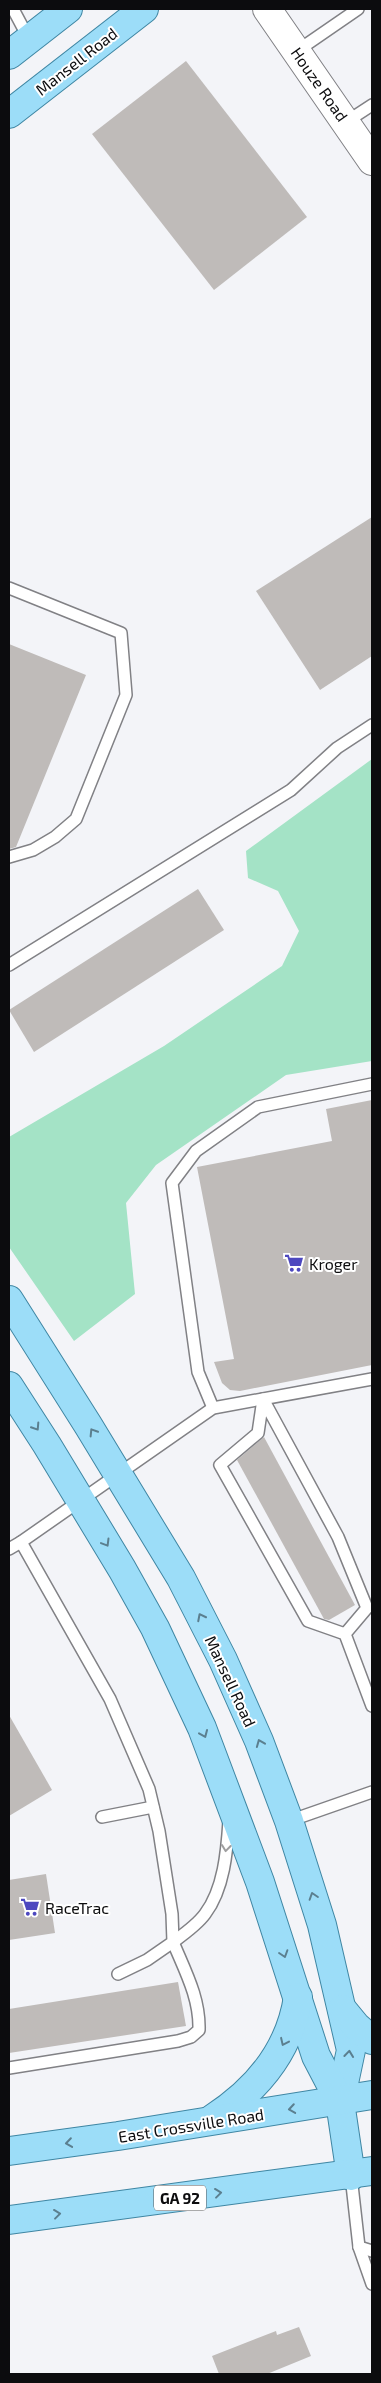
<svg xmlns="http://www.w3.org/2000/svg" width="381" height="2383" font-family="'Exo 2',sans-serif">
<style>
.green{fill:#a4e3c6}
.building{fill:#bfbbb9}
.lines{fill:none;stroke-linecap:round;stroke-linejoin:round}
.service-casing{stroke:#818185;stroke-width:14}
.tertiary-casing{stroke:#818185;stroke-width:30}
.primary-casing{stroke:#3f86a3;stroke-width:30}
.service{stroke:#fff;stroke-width:11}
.tertiary{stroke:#fff;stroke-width:28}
.primary{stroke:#9cddf8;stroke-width:28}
.oneway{stroke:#5b7f8f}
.oneway2{stroke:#9e9e9f}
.labels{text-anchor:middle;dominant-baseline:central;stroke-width:4;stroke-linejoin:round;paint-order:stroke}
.shield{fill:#fff;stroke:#555556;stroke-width:1}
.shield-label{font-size:15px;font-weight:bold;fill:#0c0c0e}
.street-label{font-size:16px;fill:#0c0c0e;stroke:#fff}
.poi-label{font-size:16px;fill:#0c0c0e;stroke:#fff;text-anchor:start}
</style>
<rect width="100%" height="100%" fill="#f3f4f8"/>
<!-- green -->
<path class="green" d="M372,759v302l-86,14 -130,90 -30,38 9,91 -61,47 -65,-94v-110l155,-91 118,-80 17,-35 -21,-40 -30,-13 -2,-27z"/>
<!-- building -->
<g class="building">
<path d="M186,61l121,156 -93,73 -122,-156z"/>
<path d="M372,517v139l-52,34 -64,-99z"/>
<path d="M9,644l77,31 -70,172 -7,2z"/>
<path d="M198,889l26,41 -190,122 -25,-42z"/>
<path d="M372,1100v265l-132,26 -10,-1 -8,-7 -8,-21 20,-3 -37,-192 135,-26 -6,-32z"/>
<path d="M264,1437l91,168 -26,15 -5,-1 -87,-159z"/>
<path d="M9,1715l43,75 -43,26z"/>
<path d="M46,1874l9,59 -46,7v-60z"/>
<path d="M178,1982l8,44 -177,27v-44z"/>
<path d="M299,2327l12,29 -44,18h-48l-7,-18 64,-25 1,4z"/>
</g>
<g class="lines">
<!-- service casing -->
<g class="service-casing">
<g id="service">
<path d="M13,9l16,30"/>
<path d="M297,51l61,-42"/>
<path d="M346,122l26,-17"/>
<path d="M9,588l112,45 5,62 -50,124 -21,18 -22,13 -24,7"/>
<path d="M9,965l282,-175 46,-42 35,-23"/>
<path d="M213,1408l-15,-36 -26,-189 24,-32 62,-44 114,-23"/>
<path d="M9,1549l12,-7"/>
<path d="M345,1634l22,-26 -29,-71 -75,-138 -5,34 -38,32 88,156 37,13 27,72"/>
<path d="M102,1817l51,-10"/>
<path d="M289,1821l83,-29"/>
<path d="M118,1974l29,-14 26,-18 -1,-28 -13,-83 -10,-42 -39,-90 -89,-157 192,-134 159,-29"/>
<path d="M9,2068l169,-27 13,-4 8,-7c1,-32 -14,-59 -26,-88 11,-8 24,-17 32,-28 19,-25 22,-63 24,-93"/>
<path d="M351,2176l8,71 13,37"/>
<path d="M359,2247l13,4"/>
</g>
</g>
<!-- tertiary casing -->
<g class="tertiary-casing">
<path id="tertiary" d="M267,9l105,152"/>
</g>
<!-- primary casing -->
<g class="primary-casing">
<g id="primary">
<path d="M9,55l59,-46"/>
<path d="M9,114l135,-105"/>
<path d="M9,1300l79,125 93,153 42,82 36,81 30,80 33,104 29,125 -11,52"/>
<path d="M9,1386l38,59 75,124 33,59 47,100 58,154 56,174 24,46 11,74"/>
<path d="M342,2009l14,17 16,14"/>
<path d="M212,2119c45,-29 78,-69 86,-122"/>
<path d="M9,2151l109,-15 254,-41"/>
<path d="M9,2220l363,-49"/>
</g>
</g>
<!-- service -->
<use href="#service" class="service"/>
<!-- tertiary -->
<use href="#tertiary" class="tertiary"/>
<!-- primary -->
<use href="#primary" class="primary"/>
</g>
<!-- one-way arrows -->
<defs><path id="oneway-chevron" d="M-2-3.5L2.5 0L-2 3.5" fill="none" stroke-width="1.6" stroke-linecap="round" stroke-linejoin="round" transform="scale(1.25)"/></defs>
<g class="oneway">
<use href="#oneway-chevron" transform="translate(36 1427) rotate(57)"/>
<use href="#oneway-chevron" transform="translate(93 1432) rotate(-122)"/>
<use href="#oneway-chevron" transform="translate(106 1543) rotate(59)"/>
<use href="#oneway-chevron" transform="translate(201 1617) rotate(-117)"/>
<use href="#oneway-chevron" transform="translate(204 1734) rotate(67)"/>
<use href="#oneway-chevron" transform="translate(260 1743) rotate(-112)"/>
<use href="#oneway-chevron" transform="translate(313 1896) rotate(-108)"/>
<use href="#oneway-chevron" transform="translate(284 1954) rotate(72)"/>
<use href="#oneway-chevron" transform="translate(284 2042) rotate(115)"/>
<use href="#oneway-chevron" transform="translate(349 2054) rotate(-84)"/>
<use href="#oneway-chevron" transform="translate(292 2109) rotate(171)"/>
<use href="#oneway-chevron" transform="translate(69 2143) rotate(172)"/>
<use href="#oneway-chevron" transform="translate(218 2193) rotate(-7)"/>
<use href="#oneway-chevron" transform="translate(57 2214) rotate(-7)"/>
</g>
<use class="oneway2" href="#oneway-chevron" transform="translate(226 1848) rotate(97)"/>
<!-- icons -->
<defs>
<g id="supermarket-bare" transform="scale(1.5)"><path d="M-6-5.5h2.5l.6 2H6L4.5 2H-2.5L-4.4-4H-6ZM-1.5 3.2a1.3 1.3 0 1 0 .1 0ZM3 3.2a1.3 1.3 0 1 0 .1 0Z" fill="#4d48bf" stroke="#fff" stroke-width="2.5" paint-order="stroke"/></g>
</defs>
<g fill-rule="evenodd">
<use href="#supermarket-bare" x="294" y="1263"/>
<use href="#supermarket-bare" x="30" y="1907"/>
</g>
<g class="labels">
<!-- shield labels -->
<rect class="shield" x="154" y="2185.5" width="52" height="25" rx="4"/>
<g class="shield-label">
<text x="180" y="2198">GA 92</text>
</g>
<!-- street labels -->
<g class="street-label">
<text transform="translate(76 61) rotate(-38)">Mansell Road</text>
<text transform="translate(320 84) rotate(55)">Houze Road</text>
<text transform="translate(231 1681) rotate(65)">Mansell Road</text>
<text transform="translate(191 2125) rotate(-9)">East Crossville Road</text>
</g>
<!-- poi labels -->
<g class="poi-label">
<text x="309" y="1263">Kroger</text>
<text x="45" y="1907">RaceTrac</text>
</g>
</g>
<!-- border -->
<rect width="381" height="2383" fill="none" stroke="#0c0c0e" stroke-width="20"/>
</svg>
